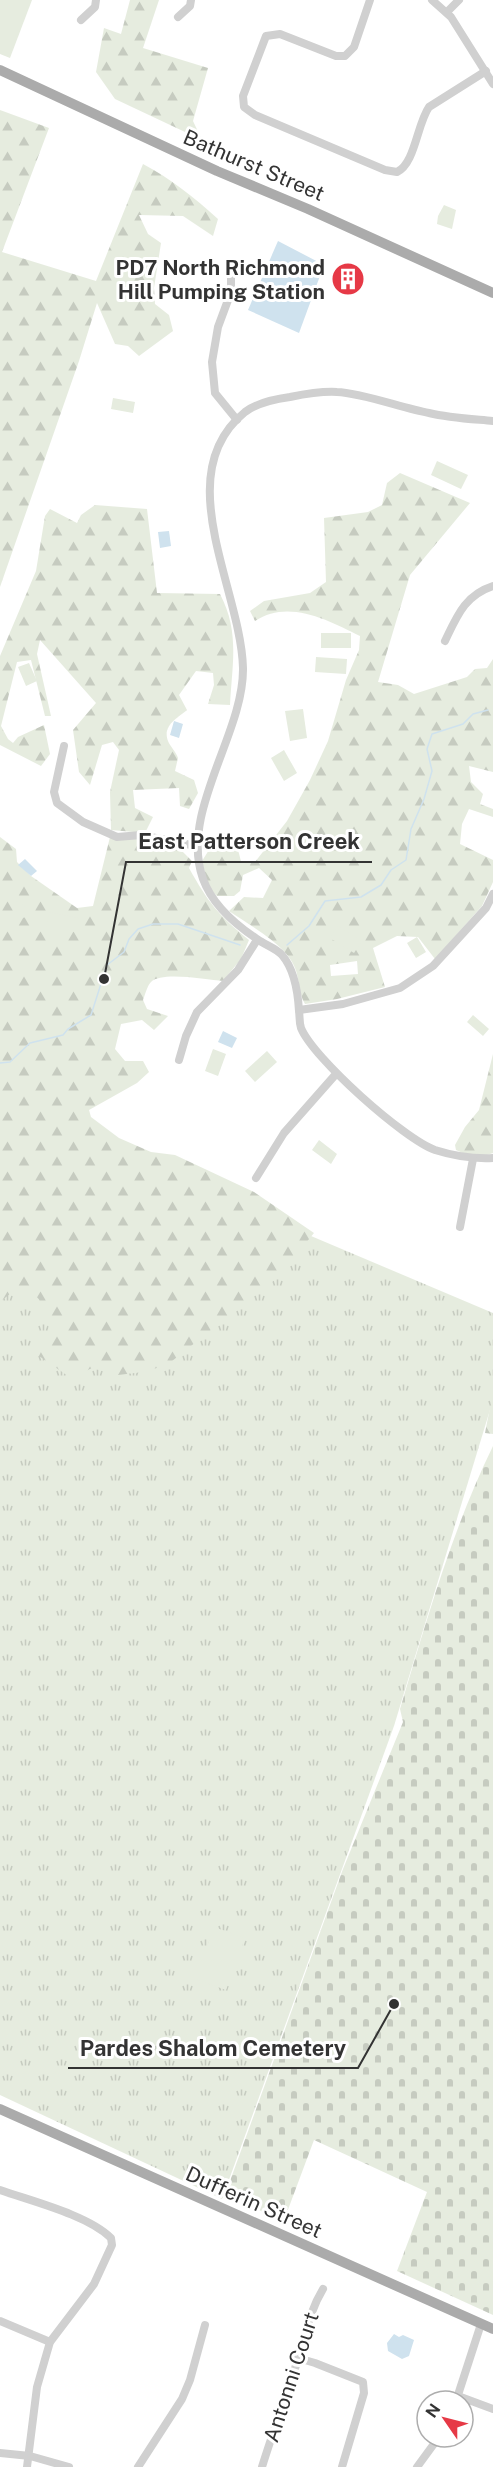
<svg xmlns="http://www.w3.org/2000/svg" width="493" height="2467" font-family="'Public Sans',sans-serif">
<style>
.grass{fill:url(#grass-tufts)}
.forest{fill:url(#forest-firs);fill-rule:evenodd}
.cemetery{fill:url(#cemetery-stones)}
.park{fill:#e6ecdf}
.water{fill:#cfe2ee}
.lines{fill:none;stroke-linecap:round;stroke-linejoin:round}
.stream{stroke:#cfe2ee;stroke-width:1.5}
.minor{stroke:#d0d0d0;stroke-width:8}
.major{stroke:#ababab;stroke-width:10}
.labels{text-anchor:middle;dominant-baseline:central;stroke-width:6;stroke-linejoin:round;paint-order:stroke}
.street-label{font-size:21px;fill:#333;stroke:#fff}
.poi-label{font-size:21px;font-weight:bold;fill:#333;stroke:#fff;text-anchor:end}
.leader{fill:none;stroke:#333;stroke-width:2}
.callout-dot{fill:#333;stroke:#fff;stroke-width:2}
.callout-label{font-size:22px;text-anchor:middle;font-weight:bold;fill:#333;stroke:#fff;stroke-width:6;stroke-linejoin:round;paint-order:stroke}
</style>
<defs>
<pattern id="grass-tufts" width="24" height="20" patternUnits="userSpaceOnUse" patternTransform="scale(1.5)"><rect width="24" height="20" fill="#e6ecdf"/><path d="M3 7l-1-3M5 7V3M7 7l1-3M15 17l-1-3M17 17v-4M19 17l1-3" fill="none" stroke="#c6cbc0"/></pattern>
<pattern id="forest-firs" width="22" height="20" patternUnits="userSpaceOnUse" patternTransform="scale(1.5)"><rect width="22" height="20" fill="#e6ecdf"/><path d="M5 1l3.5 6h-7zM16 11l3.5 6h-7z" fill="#c6cbc0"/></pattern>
<pattern id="cemetery-stones" width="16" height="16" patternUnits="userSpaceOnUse" patternTransform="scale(1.5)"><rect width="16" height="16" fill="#e6ecdf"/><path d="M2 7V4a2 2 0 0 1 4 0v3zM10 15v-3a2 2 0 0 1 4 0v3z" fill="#c6cbc0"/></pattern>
</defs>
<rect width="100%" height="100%" fill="#fff"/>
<!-- grass -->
<path class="grass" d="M0,1149l285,76 208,88v87l-99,326 -172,473 -222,-104z"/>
<!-- forest -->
<g class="forest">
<path d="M130,0h29l-16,48 65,20 -15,53 9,19 -87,-41 -19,-27 8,-44 17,6z"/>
<path d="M0,110l49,18 -47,124 94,29 47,-117c28,15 51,33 75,55l-5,17 -30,-20 -44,-1 9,19 13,9 -7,45 1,16 14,11 4,16 -34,25 -11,-10 -13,-2 -18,-41 -18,58 -79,226z"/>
<path d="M400,473l70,30 -60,72 -32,107 20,3 16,9 53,-17 8,-8 12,-1 6,-9v113l-24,-6 2,16 12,12 -3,10 13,5v8l-24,-8 -7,15 -2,20 33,16v22l-11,24 -47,53 -17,-22 -21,-1 -24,12 12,39 -48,12 -32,5c-7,-11 -5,-24 -10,-36 -8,-23 -46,-43 -66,-57l15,-14 19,1 9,-18 -13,-12 -16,7 -3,16 -6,5h-17l-9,-9 -6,-26 17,-27c15,-5 19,15 22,27l14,1 32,-41 23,-41 18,-39 18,-61 13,-30 1,-14c-32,-16 -72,-37 -105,-15l-5,-10 14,-10 46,-8 16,-11 -2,-64 44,-6 14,-7 5,-22zM357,961l1,13 -27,2 -1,-11z"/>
<path d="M95,505l52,4 10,84 63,1c20,38 12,70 10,111l-22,-1 6,-19 -1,-12 -17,-2 -17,24 8,15c-9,8 -25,15 -19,31 2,5 8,11 10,17l-3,13 19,9 4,13 -9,16 -9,-3 -1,-18 -46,2 2,18 18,9 -8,16 -34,-3 -1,-38 9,-42 -6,-8 -11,3 -12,40 -11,-13 -6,-42 23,-27 -56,-63 -3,14 14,62h-6l-14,-56 -14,2 -16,64 7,13 5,4 5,-6 26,-12 6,29 -9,12 -41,-21v-89l36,-85 9,-55 5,-7 27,14 4,-8z"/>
<path d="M137,834l40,12 15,15 -3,7c19,34 29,47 60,72l-8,19 -18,22c-16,-1 -61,-10 -72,1 -4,4 -6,13 -8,18l4,9 21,7 -14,14 -12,-10 -21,4 -6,25 10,12h18l6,11 -12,11 -48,27 2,7 28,21 32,14 24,3 79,37 60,41 -37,45 -110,87 -24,7 -25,3 -26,-7 -21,10 -32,-22 10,-20 -1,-27 -14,-15 -17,-6 -17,14v-465l16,12 1,13 14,14 46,32 16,-2 17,-69z"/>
<path d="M493,1054v99c-13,5 -25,3 -37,-3l-1,-5 10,-18 14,-17z"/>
<path d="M493,1392v42l-8,-1z"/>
</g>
<!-- cemetery -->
<path class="cemetery" d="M493,1446v869l-96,-44 30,-79 -113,-52 -31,83 -57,-31 117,-323 60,-147 -3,-13c27,-90 52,-179 93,-263z"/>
<!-- park -->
<g class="park">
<path d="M0,0h32l-22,58 -10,-4z"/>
<path d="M444,205l12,5 -4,19 -15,-5 1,-8z"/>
<path d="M113,398l22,4 -2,11 -22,-4z"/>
<path d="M437,461l31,14 -7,14 -30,-14z"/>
<rect x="321" y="633" width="30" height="15"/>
<path d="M316,657l31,2 -1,15 -31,-2z"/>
<path d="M29,663l8,18 -11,5 -8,-19z"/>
<path d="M303,709l4,29 -17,3 -5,-30z"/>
<path d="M284,750l13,23 -13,8 -13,-23z"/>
<path d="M17,901l13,9 -6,8 -12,-10z"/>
<path d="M49,912l30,6 -3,14 -30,-5z"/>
<path d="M338,926l24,15 -8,12 -24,-15z"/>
<path d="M417,937l9,15 -10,6 -9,-15z"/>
<path d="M473,1015l16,14 -6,7 -16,-14z"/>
<path d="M213,1049l13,5 -8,22 -13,-5z"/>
<path d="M267,1051l10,11 -22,20 -10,-11z"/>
<path d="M319,1140l18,14 -6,10 -19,-14z"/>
<path d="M214,1927l31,11 -19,52 -31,-11z"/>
</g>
<!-- water -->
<g class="water">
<path d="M278,241l46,24 -25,68 -51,-23z"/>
<path d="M169,531l2,15 -11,2 -2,-16z"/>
<path d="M174,721l9,3 -4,14 -9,-3z"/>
<path d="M25,859l12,12 -6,5 -13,-11z"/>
<path d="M223,1031l14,7 -5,10 -14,-6z"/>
<path d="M394,2334l5,3 4,-2 11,5 -5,16 -7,3 -14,-8 -1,-8z"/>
</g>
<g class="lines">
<!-- stream -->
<g class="stream">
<path d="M287,945l22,-19 16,-25 36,-4 20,-12 10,-15 15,-10 5,-31 13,-30 8,-28 -5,-22 5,-15 31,-10 10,-10 15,-4"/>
<path d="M0,1063l10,-1 20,-19 33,-8 5,-6 23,-14 16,-50 17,-13 5,-13 9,-10 15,-5h25l62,21"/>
</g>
<!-- minor -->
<g class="minor">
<path d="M370,0l-16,47 -9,9h-9l-56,-22 -14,2 -23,60 1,11 11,8 130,55 12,2c18,-8 20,-48 32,-65l57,-36"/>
<path d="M432,0l19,17 42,67"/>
<path d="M447,12l12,-12"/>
<path d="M178,17l12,-11 1,-6"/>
<path d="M81,20l14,-13 1,-7"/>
<path d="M231,273v19l-13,35 -6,35 3,31 22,27"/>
<path d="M493,421c-21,-2 -43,-3 -64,-8 -27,-5 -67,-20 -92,-21 -16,-1 -32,2 -47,5 -15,2 -33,6 -45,15 -77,62 -4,177 -2,256 1,66 -64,144 -40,211 9,25 33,46 54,60 8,6 19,9 25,16 12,14 16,38 17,56 1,6 0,11 2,17 12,30 103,111 134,122 19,6 39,9 58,8"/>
<path d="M445,641c12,-25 20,-46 48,-55"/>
<path d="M64,746l-10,46 3,11 26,19 34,15 24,-2 55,11"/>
<path d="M299,1010l44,-6 57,-16 33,-22 53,-58 7,-14"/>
<path d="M179,1060l7,-24 11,-24 41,-42 19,-30"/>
<path d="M256,1178l28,-45 52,-59"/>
<path d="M460,1227l13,-68"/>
<path d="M0,2190c31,11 88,25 111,48l1,7 -18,39 -44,58 -13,45 -10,80"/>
<path d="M0,2321l50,21"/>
<path d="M298,2358l17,5 48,19 1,11 -22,74"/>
<path d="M458,2396l35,13"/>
<path d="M456,2401l25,-77"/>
<path d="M0,2453l30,3 39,11"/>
<path d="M138,2467l44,-68 8,-19 15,-55"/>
<path d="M262,2467c11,-36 25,-72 36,-108 8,-25 11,-47 25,-70"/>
<path d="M417,2467l22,-30"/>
</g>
<!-- major -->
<g class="major">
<path d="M0,70l217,101 91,38 185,84"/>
<path d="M0,2109l493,220"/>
</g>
</g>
<!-- icons -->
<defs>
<g id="building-disc" transform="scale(1.725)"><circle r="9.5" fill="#e63946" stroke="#fff"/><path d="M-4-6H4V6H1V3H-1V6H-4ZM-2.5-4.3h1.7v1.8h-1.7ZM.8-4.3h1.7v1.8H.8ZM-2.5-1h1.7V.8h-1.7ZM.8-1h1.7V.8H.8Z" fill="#fff"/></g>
</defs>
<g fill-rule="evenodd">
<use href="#building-disc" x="348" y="279"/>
</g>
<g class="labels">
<!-- street labels -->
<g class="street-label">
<text transform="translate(254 165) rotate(23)">Bathurst Street</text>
<text transform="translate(254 2202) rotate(24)">Dufferin Street</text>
<text transform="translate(291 2377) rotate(-72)">Antonni Court</text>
</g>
<!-- poi labels -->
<g class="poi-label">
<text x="325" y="267">PD7 North Richmond<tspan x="325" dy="24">Hill Pumping Station</tspan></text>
</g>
</g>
<!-- callouts -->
<path class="leader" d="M104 979L126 862H372M394 2004L358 2068H68"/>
<g class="callout-dot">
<circle cx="104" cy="979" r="6"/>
<circle cx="394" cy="2004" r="6"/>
</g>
<g class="callout-label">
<text x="249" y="849">East Patterson Creek</text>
<text x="213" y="2056">Pardes Shalom Cemetery</text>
</g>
<!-- north arrow -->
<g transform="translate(445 2419) rotate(305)"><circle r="28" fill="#ffffff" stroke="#adadad" stroke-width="1.5"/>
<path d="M0-4.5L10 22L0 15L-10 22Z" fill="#e63946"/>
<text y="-9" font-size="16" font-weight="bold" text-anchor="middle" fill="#333333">N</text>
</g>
</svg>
